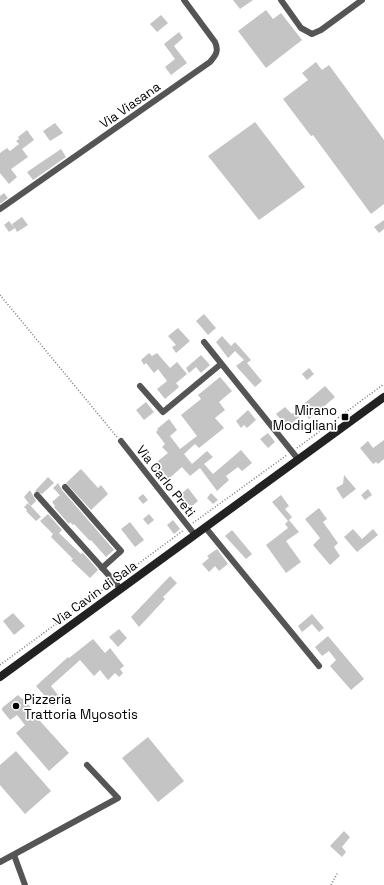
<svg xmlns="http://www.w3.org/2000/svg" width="384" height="885" font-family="'Space Grotesk',sans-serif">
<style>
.building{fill:#c4c4c4}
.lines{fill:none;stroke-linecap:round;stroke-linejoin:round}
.path{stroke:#777;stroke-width:1.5;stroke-dasharray:1 2;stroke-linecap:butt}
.minor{stroke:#555;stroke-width:6}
.secondary{stroke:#222;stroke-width:8}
.poi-dot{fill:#000;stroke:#fff;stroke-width:1.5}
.labels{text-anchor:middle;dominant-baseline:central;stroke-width:3.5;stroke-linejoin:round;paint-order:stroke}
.street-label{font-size:13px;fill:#000;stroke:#fff}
.poi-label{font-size:13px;fill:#000;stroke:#fff;text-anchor:end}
</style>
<rect width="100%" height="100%" fill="#fff"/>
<!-- building -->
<g class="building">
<path d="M233,0h20l-13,9z"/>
<path d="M266,10l7,9 8,-6 21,27 -36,28 -28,-37z"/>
<path d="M161,15l7,8 -11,9 -7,-8z"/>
<path d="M179,32l4,6 -9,8 13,17 -16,12 -6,-8 10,-8 -11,-15z"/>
<path d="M316,62l6,8 7,-5 55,75v64l-13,10 -58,-79 -2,1 -28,-37 25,-19 -6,-7z"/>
<path d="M255,122l50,65 -46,33 -51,-64z"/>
<path d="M55,123l8,10 -13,8 -7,-10z"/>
<path d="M27,130l7,10 -12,9 6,8 -17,12 6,8 -8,7 -9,-11v-20l7,-5 3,3 9,-7 -3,-3 3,-2 -1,-2z"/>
<path d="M61,149l5,8 -33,23 -6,-8z"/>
<path d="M4,193l4,5 -8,6v-8z"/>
<path d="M22,217l6,8 -11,7 -2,-4 -6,4 -5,-7 5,-4 5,7 -2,-4z"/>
<path d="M384,220v9l-5,4 -5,-6z"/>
<path d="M204,314l12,14 -8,7 -12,-14z"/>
<path d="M178,328l12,13 -14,12 -4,-6 4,-2 -8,-9z"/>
<path d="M222,336l9,10 4,-4 16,18 -4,3 15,18 -7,6 -19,-21 8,-6 -9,-9 -7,7 -12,-16z"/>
<path d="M149,353l3,3 5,-3 13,15 7,-6 10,12 -11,9 3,4 -14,12 -8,-10 10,-8 -9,-12 -4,4 -8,-10 -2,2 -3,-5z"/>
<path d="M201,355l9,10 -9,8 -5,-6 -7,6 -3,-5z"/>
<path d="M309,368l5,6 -7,6 -5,-6z"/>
<path d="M220,377l12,14 -13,11 6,8 -10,8 9,10 -25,20 -4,-4 -11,10 8,10 15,-13 6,6 -9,7 9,10 28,-24 11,13 -10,8 -4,-4 -12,9 3,4 -12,11 -17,-23 -10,8 -8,-9 -16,14 -13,-16 15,-12 -6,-6 3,-3 -9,-12 2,-2 -1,-1 12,-10 8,11 -7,6 10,13 17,-13 -16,-21 20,-16 -3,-4z"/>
<path d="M325,386l10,11 -26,22 -5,-6 -17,14 -11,-13 9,-7 7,7z"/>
<path d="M146,402l8,10 -10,8 -8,-10z"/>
<path d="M248,410l8,10 -9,8 -3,-3 -3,3 -5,-7z"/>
<path d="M268,433l7,9 -7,6 -8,-9z"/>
<path d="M384,440v19l-6,5 -2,-2 -3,2 -13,-16 8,-7 5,7z"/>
<path d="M81,469l17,19 3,-3 7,9 -17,16 -25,-27z"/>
<path d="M344,475l12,14 -13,10 -7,-11 7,-4z"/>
<path d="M48,477l6,6 -12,11 -7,-3z"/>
<path d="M58,483l4,7 52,60 -8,7 -15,-17 -1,1 -16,-17 -1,1 -3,-3 -1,2 -15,-17 1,-1 -3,-4 8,-7 -7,-7z"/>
<path d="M188,488l10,13 -7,6 -11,-12z"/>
<path d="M368,489l4,6 -7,5 -4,-5z"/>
<path d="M30,490l6,11 -5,5 -7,-9z"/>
<path d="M211,493l7,7 -5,4 -6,-6z"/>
<path d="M143,494l5,6 -5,4 -5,-6z"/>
<path d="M281,495l8,11 -4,3 7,8 -4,4 -16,-19z"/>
<path d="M28,503l13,14 -5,4 -10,-10 1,-1 -3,-3z"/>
<path d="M319,508l8,11 -4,3 15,21 -4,4 6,9 -10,9 -17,-20 7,-7 -15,-19z"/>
<path d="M48,514l14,16 -3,3 22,21 2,-1 15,17 -8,8 -19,-18 2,-1 -22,-22 2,-3 -13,-13z"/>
<path d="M149,514l5,6 -6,5 -5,-6z"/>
<path d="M173,520l7,9 -6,5 -7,-9z"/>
<path d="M289,520l10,12 -13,9 15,21 -15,11 -20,-28 22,-17 -3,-4z"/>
<path d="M130,522l14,18 -9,7 -14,-18z"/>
<path d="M353,529l9,10 11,-10 5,6 -21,17 -13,-15z"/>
<path d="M232,530l20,24 -6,5 -21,-23z"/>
<path d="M217,549l11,15 -9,7 -4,-5 -6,6 -7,-8 7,-6 -2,-2z"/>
<path d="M170,576l7,7 -14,14 2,2 -26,28 -8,-10z"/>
<path d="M13,613l12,13 -11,9 -11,-14z"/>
<path d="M312,614l12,14 -5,4 -7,-8 -10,8 -4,-6z"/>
<path d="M119,629l8,9 -9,9 -9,-10z"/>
<path d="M328,636l36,43 -13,11 -21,-24 6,-6 -7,-9 -7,5 -7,-9z"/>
<path d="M93,639l12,14 5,-5 14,18 -4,3 3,4 -4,4 -4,-4 -7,7 -8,-10 -6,6 -14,-16 -29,26 10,13 -7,7 -18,-20 32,-29 1,1z"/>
<path d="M18,695l4,4 1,-1 9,11 -2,1 39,43 -20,18 -33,-38 9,-8 -8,-10 -7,5 -8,-10v-2z"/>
<path d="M148,737l36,44 -26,21 -36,-44z"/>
<path d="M16,751l35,40 -26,23 -25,-29v-20z"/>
<path d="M344,831l6,6 -8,10 4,5 -4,5 -12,-11z"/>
</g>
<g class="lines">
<!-- path -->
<g class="path">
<path d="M0,295l117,142"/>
<path d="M297,448l87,-64"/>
<path d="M193,523l94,-68"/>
<path d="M119,578l65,-48"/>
<path d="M0,665l109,-80"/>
<path d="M331,885l7,-13"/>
</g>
<!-- minor -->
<g class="minor">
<path d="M281,0l20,28 11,6 9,-4 41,-30"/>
<path d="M0,209l210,-147c6,-7 9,-11 5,-20l-31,-42"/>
<path d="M204,342l94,117"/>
<path d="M140,386l23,26 58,-48"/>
<path d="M121,441l74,94"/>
<path d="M65,487l56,64 -19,17"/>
<path d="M37,495l84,94"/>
<path d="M205,527l114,139"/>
<path d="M14,855l11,30"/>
<path d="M0,862l118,-64 -31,-33"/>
</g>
<!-- secondary -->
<path class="secondary" d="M0,677l384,-280"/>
</g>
<!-- markers -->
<g class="poi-dot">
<rect x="341" y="413" width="8" height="8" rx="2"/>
<circle cx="16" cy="706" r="4"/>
</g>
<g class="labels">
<!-- street labels -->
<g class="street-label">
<text transform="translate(130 105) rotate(-35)">Via Viasana</text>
<text transform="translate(166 481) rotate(52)">Via Carlo Preti</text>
<text transform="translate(95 593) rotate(-36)">Via Cavin di Sala</text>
</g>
<!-- poi labels -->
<g class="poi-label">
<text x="337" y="410">Mirano<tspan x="337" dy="15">Modigliani</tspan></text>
<text x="24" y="699" text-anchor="start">Pizzeria<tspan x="24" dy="15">Trattoria Myosotis</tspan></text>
</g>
</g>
</svg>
